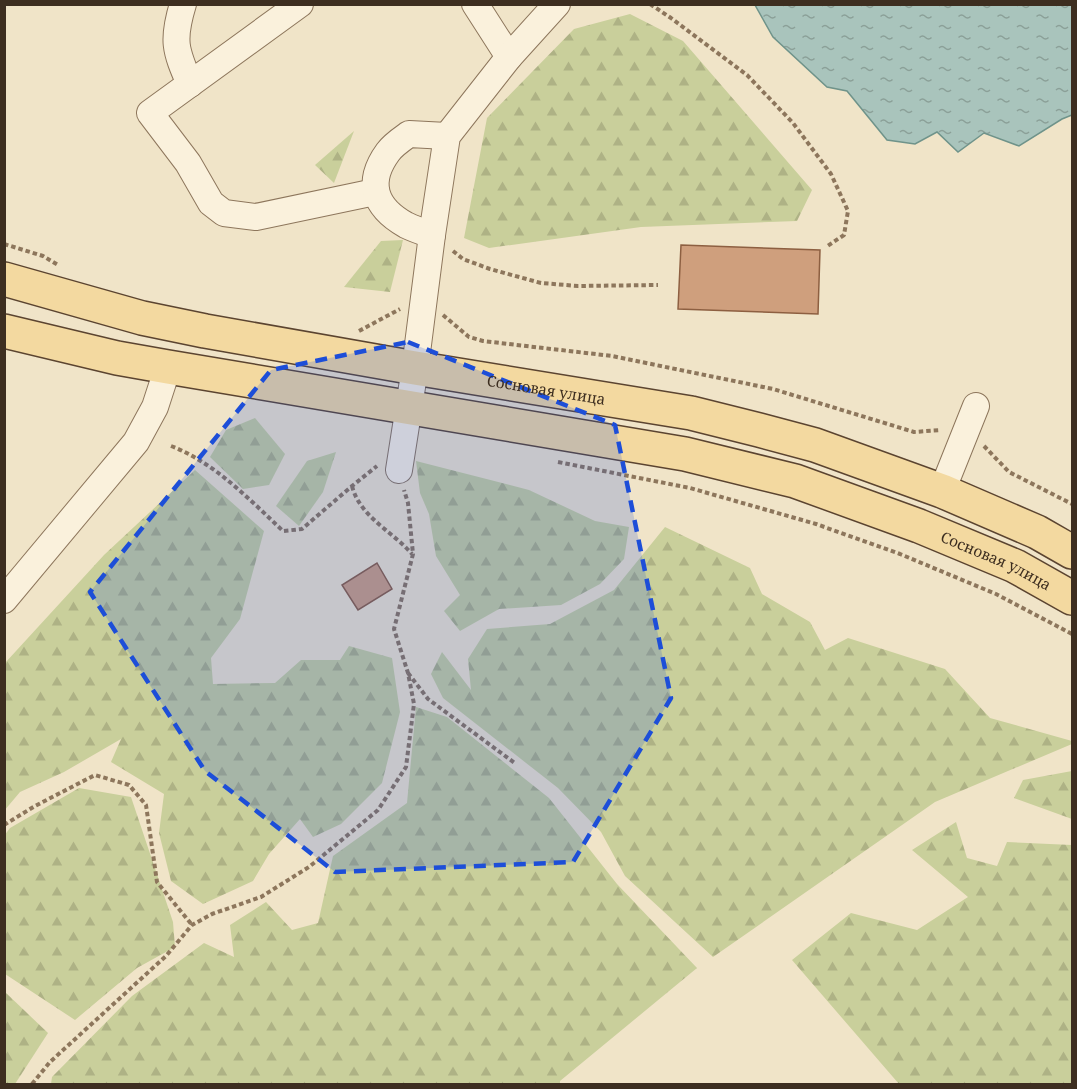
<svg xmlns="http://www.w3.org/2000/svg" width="1077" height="1089" font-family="'Noto Serif',serif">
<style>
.forest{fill:url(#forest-firs)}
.water{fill:url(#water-ripples);stroke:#6f938a;stroke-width:1.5}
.building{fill:#cf9f7d;stroke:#8d5f41;stroke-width:1.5}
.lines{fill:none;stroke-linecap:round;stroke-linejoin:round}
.minor-casing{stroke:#8d765c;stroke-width:28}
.major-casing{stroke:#5b4430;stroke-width:36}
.path{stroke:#8d765c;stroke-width:4;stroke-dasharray:4.5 3;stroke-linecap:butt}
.minor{stroke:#faf1dc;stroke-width:26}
.major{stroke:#f3d9a0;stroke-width:33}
.marked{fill:#1d4ed8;fill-opacity:0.2;stroke:#1d4ed8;stroke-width:4.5;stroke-dasharray:12 8;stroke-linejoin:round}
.labels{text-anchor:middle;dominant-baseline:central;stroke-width:4.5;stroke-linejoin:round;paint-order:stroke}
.street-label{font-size:15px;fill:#3d2e20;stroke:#f7eed8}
</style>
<defs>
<pattern id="forest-firs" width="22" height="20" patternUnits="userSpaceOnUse" patternTransform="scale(1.5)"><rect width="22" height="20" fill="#c9cf9b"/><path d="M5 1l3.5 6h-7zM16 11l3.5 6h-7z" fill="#aeb285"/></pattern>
<pattern id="water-ripples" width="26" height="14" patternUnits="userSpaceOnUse" patternTransform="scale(1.5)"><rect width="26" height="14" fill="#a9c4bc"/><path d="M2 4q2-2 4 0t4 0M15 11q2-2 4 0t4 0" fill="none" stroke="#8ba098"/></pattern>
</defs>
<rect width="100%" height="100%" fill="#f0e4c8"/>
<!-- forest -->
<g class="forest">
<path d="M630,14l53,27 129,149 -15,31 -156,6 -152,21 -25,-10 23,-120 87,-89z"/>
<path d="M354,131l-20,52 -19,-18z"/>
<path d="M403,240l-13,52 -46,-5 37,-46z"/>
<path d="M255,418l30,36 -16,31 -26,4 -33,-32 16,-27z"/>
<path d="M336,452l-13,40 -24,34 -23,-20 31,-45z"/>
<path d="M416,461l113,29 66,31 34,6 -5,32 -24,25 -39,21 -62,4 -39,22 -16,-20 16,-16 -24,-39 -7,-42 -9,-21z"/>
<path d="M195,470l69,61 -24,88 -29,39 2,26 62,-1 26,-23h39l9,-14 43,12 8,54 -18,71 -41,41 -28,13 -13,-18 -31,35 -16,27 -50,23 -32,-23 -12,-48 5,-39 -53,-32 10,-23 -57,33 -44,20 -16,19 1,-148 99,-108z"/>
<path d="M665,527l85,41 12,26 48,28 15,28 23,-12 97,31 45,49 82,23v3l-137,58 -222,155 -88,-81 -24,-44 -43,-44 -115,-90 -12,-24 11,-22 29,38 -3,-31 19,-30 63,-5 64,-34z"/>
<path d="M416,707l31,10 102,81 68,86 80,84 -137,113v3h-509l1,-7 80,-81 72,-53 30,14 -4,-32 36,-23 26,28 26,-7 15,-67 74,-53z"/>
<path d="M1072,771v48l-58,-21 9,-18z"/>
<path d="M79,788l52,9 42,125 2,25 -38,21 -62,52 -70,-46 -1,-138 6,-8z"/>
<path d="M956,822l11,36 30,8 10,-24 65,3v239h-173l-107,-124 59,-47 66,17 51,-33 -56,-47z"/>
<path d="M5,992l43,41 -33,51h-10z"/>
</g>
<!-- water -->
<path class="water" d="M755,5h317v110l-10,4 -43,27 -35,-13 -26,19 -21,-20 -22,12 -28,-4 -40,-49 -20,-4 -54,-50z"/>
<!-- building -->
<g class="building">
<path d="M681,245l139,5 -2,64 -140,-5z"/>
<path d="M377,563l15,26 -34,21 -16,-25z"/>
</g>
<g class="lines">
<!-- minor casing -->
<g class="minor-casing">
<g id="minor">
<path d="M183,4c-11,36 -8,46 7,80"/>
<path d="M300,4l-150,109 38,50 23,40 13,10 32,4 119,-25"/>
<path d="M475,4l34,53"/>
<path d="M432,235c-9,-3 -18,-6 -26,-10 -32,-18 -40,-43 -18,-73 5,-7 14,-13 21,-18l38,2"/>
<path d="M399,470l16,-102 17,-133 15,-99 62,-79 48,-53"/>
<path d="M942,491l34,-85"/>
<path d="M4,600l132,-158 19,-35 13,-40"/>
</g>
</g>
<!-- major casing -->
<g class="major-casing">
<g id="major">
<path id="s1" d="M4,279l138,39 63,13 210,37 276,45 68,17 56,15 127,46 95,41 35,20"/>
<path id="s2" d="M4,331l113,27 51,9 517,87 110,27 124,45 96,40 57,32"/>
</g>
</g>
<!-- path -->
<g class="path">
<path d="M650,4l21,14 76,57 46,48 38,51 17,37 -4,24 -18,12"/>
<path d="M4,244l39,12 15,9"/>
<path d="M453,251l10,8 27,10 51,14 37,3 80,-1"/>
<path d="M443,315l26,22 14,4 129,15 161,33 141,43 27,-2"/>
<path d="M359,331l41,-22"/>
<path d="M171,446c44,17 78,53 112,85l19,-2 50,-43 25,-20"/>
<path d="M984,446l25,26 63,32"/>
<path d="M558,462l132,26 126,36 84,30 96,40 76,40"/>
<path d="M352,486c8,31 40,45 60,68"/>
<path d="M408,673l20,26 88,65"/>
<path d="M4,825l31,-19 60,-31 34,10 17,20 11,77 35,43"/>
<path d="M32,1084l18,-22 116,-106 26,-31 20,-11 49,-17 48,-30 69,-57 28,-43 8,-63 -6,-31 -14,-44 19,-75 -5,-51 -4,-13"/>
</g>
<!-- minor -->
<use href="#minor" class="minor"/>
<!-- major -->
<use href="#major" class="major"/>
</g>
<!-- marked area -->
<path class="marked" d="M408,342l207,83 56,273 -98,164 -238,10 -130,-101 -115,-179 181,-222z"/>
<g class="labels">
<!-- street labels -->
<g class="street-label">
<text stroke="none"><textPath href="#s1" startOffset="554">Сосновая улица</textPath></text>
<text stroke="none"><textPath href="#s2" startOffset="1022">Сосновая улица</textPath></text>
</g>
</g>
<!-- border -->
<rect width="1077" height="1089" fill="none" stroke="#3d2e20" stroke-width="12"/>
</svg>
